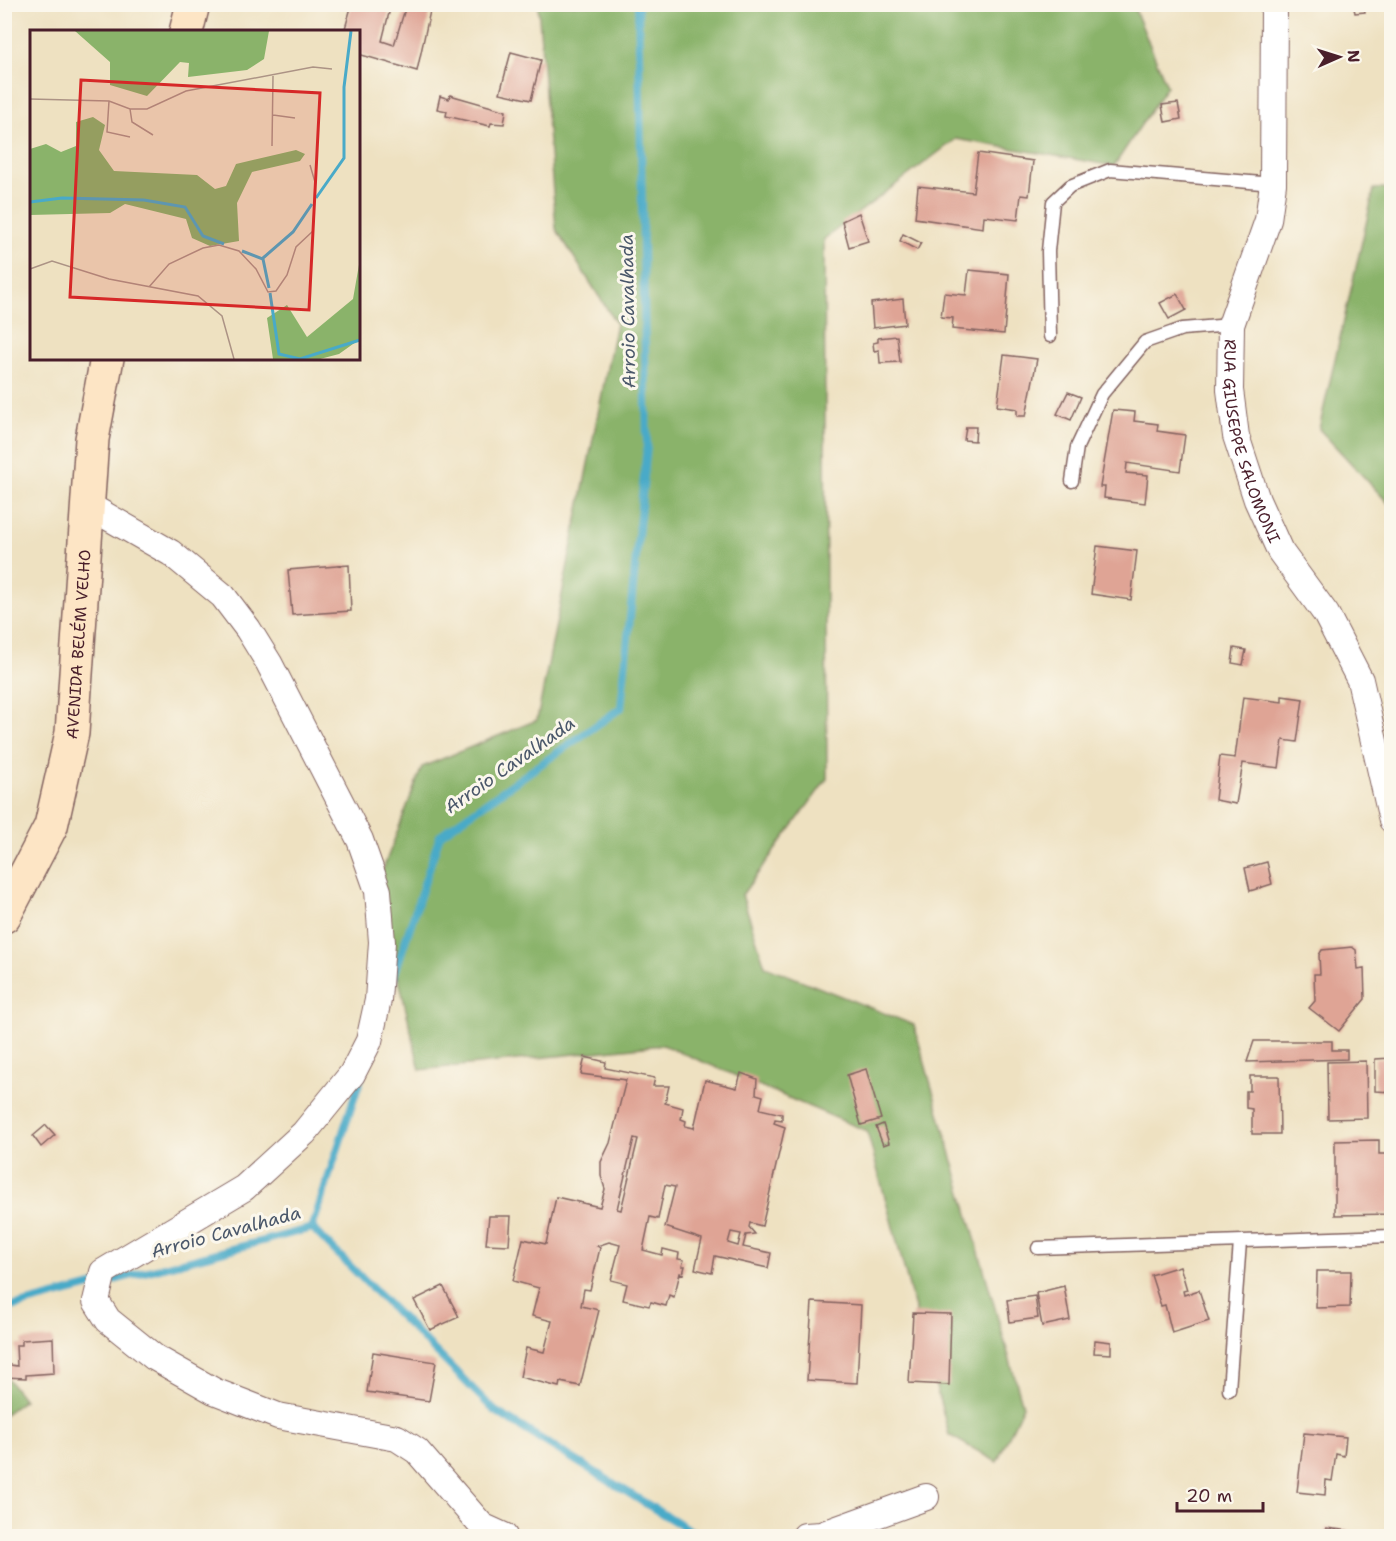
<svg xmlns="http://www.w3.org/2000/svg" width="1396" height="1541" font-family="'Shantell Sans',sans-serif">
<style>
.forest{fill:#8ab36a;stroke:#6a694a;stroke-width:1.5}
.lines{fill:none;stroke-linecap:round;stroke-linejoin:round}
.stream{stroke:#49aac8;stroke-width:8}
.building{fill:#dfa495;fill-rule:evenodd}
.service-casing{stroke:#836360;stroke-width:15}
.minor-casing{stroke:#836360;stroke-width:28}
.secondary-casing{stroke:#836360;stroke-width:36}
.service{stroke:#fff;stroke-width:12}
.minor{stroke:#fff;stroke-width:26}
.secondary{stroke:#fde5c5;stroke-width:33}
.labels{text-anchor:middle;dominant-baseline:central;stroke-width:6;stroke-linejoin:round;paint-order:stroke}
.street-label{font-size:16px;fill:#4a1f2b;stroke:#fbf7ec}
.water-label{font-size:18px;font-style:italic;fill:#4a576a;stroke:#fbf7ec}
.inset-river{fill:none;stroke:#49aac8;stroke-width:3}
.inset-road{fill:none;stroke:#ac9385;stroke-width:1.5}
.view{fill:#d62828;fill-opacity:0.15;stroke:#d62828;stroke-width:3}
.inset-edge{fill:none;stroke:#4a1f2b;stroke-width:3}
</style>
<rect width="100%" height="100%" fill="#fbf7ec"/>
<filter id="ink" filterUnits="userSpaceOnUse"><feTurbulence type="fractalNoise" baseFrequency=".0167" numOctaves="2"/><feDisplacementMap in="SourceGraphic" scale="12" xChannelSelector="R" yChannelSelector="G"/><feConvolveMatrix kernelMatrix="1 2 1 2 8 2 1 2 1" color-interpolation-filters="sRGB"/></filter>
<filter id="wash" filterUnits="userSpaceOnUse"><feTurbulence type="fractalNoise" baseFrequency=".008" numOctaves="4" result="noise"/><feDisplacementMap in="SourceGraphic" scale="24" xChannelSelector="R" yChannelSelector="G"/><feGaussianBlur stdDeviation="1.35" result="paint"/><feColorMatrix in="noise" values="0 0 0 0 0 0 0 0 0 0 0 0 0 0 0 0 0 1.4 0 .05"/><feComposite in="paint" operator="in"/></filter>
<g filter="url(#wash)">
<rect width="100%" height="100%" fill="#eee1c1"/>
<!-- forest -->
<g class="forest">
<path d="M538,5h595l34,81 -53,80 -158,-27 -132,100 3,540 -85,116 23,71 149,59 109,381 -26,56 -48,-27 -82,-304 -204,-86 -243,25 -43,-185 45,-118 115,-47 79,-397 -60,-94z"/>
<path d="M1391,188h1l-1,318 -72,-77 55,-240z"/>
<path d="M4,1374l20,26 -19,14h-1z"/>
</g>
<g class="lines">
<!-- stream -->
<g class="stream">
<path d="M389,991l51,-156 181,-127 26,-262 -9,-442"/>
<path d="M312,1228l183,183 204,125"/>
<path d="M4,1309l308,-81 49,-151"/>
</g>
</g>
<g id="blocks">
<!-- building -->
<g class="building">
<path d="M352,4l39,1 -9,36 12,4 11,-36 25,2 -13,60 -59,-17v-22h-14z"/>
<path d="M1353,4h11l1,8 -10,1z"/>
<path d="M511,52l30,8 -10,40 -31,-7z"/>
<path d="M450,95l56,16 -2,13 -13,-1 -1,3 -44,-10 1,-5 -10,-2 3,-13 9,3z"/>
<path d="M1178,103l3,16 -16,3 -3,-17z"/>
<path d="M978,153l55,8 -4,35 -8,-1 -3,25 -34,-4 -1,12 -68,-10 3,-32 55,6z"/>
<path d="M859,213l9,28 -19,6 -7,-26z"/>
<path d="M903,234l18,9 -4,7 -17,-9z"/>
<path d="M969,270l40,4 -5,60 -52,-5 1,-11 -12,-1 3,-24 22,2z"/>
<path d="M1177,294l9,16 -17,9 -9,-16z"/>
<path d="M903,299l2,25 -32,4 -2,-25z"/>
<path d="M897,336l3,26 -20,1 -1,-13 -5,1 -1,-8 5,-1v-4z"/>
<path d="M1004,355l33,4 -11,57h-9v-7l-20,-3z"/>
<path d="M1068,392l13,5 -10,23 -14,-6z"/>
<path d="M1113,410l22,2 -1,9 24,3 -1,7 28,4 -5,36 -53,-8 -1,10 22,2 -3,28 -41,-5 1,-11h-5z"/>
<path d="M966,427h10l-1,14 -11,-1z"/>
<path d="M1097,546l40,5 -6,49 -40,-6z"/>
<path d="M349,565l2,46 -59,4 -4,-45z"/>
<path d="M1234,648l12,2 -3,15 -11,-2z"/>
<path d="M1282,696l21,3 -6,43 -14,-2 -4,28 -36,-5 -7,41 -21,-4 5,-44 15,2 8,-61 39,5z"/>
<path d="M1267,862l5,22 -22,7 -5,-23z"/>
<path d="M1352,947l4,3 2,19 6,-1 1,31 -26,32 -30,-23 6,-7 -1,-27h6l-1,-19 3,-5z"/>
<path d="M1254,1041h78v9h15v9l-100,3z"/>
<path d="M585,1057l21,5 -1,6 50,10 -2,8h16l-4,17 18,5 -2,11 5,2 -1,5 9,2 11,-48 32,8 4,-15 16,6 -1,15 7,2 -3,13 22,5v6l-7,-1 -1,4 11,4 -23,99 -12,-3 -1,4 6,7 -9,1 -3,12 28,6 -3,15 -53,-12 -3,17 -17,-4 7,-30 -37,-12 10,-40 -10,-2 -7,34 -8,-2 -7,33 19,5 1,-6 16,4 -1,6 6,1 -2,6h3l-2,8 -3,-1 -6,24 -5,-2 -3,11 -15,-4 -2,4 -26,-6 4,-16 -16,-4 9,-35 -11,-3 -12,4 3,2 -10,42 -6,-1 -3,17 18,4 -19,76 -20,-4 -1,5 -39,-10 6,-29 18,4 8,-31 -20,-5 7,-28 -26,-7 10,-42 23,5 10,-47 44,10 5,-18 -4,-13v-14l9,-19 16,-63 -45,-6zM634,1138l4,1 -17,71 -4,-1zM731,1232l10,2 -3,12 -10,-3z"/>
<path d="M1392,1058v34l-17,-1v-32z"/>
<path d="M1366,1061l1,57 -39,1 -1,-57z"/>
<path d="M866,1069l15,50 -20,6 -14,-50z"/>
<path d="M1250,1076h29l1,58h-28v-25l-6,-1v-17h4z"/>
<path d="M883,1124l6,19 -6,2 -7,-18z"/>
<path d="M46,1125l9,10 -14,12 -8,-11z"/>
<path d="M1379,1140v14h13v60l-57,1v-74z"/>
<path d="M489,1216h22l-2,29 -23,-1z"/>
<path d="M1180,1266l7,24 -4,1 1,4 15,-5 10,31 -37,12 -7,-28 -4,1 -10,-31z"/>
<path d="M1317,1271h34l-1,36 -34,1z"/>
<path d="M443,1286l16,31 -29,13 -16,-30z"/>
<path d="M1064,1286l6,34 -28,6 -6,-33z"/>
<path d="M1035,1296l3,22 -28,4 -3,-22z"/>
<path d="M812,1302l49,3 -4,78 -50,-3z"/>
<path d="M913,1313l38,1 -2,71 -40,-2z"/>
<path d="M53,1338l1,35 -28,2v3l-22,-1v-13l13,2 -1,-21h6v-5z"/>
<path d="M1095,1340l16,2v12l-17,-1z"/>
<path d="M373,1352l63,10 -7,39 -62,-9z"/>
<path d="M1304,1433l42,4 -2,19 -8,-2 -4,27 -6,-1 -1,15 -28,-3z"/>
<path d="M1326,1528l33,4 -1,4h-33z"/>
</g>
</g>
</g>
<g filter="url(#ink)">
<use href="#blocks" fill-opacity="0" stroke="#836360" stroke-width="1.5"/>
<g class="lines">
<!-- service casing -->
<g class="service-casing">
<g id="service">
<path d="M1050,336l-2,-85 5,-49 17,-16 40,-16 163,14"/>
<path d="M1072,481l5,-34 25,-53 43,-52 37,-13 49,-4"/>
<path d="M1038,1248l354,-12"/>
<path d="M1229,1390l11,-148"/>
</g>
</g>
<!-- minor casing -->
<g class="minor-casing">
<g id="minor">
<path id="s1" d="M1274,4l-1,180 -5,36 -37,105 -1,65 6,46 21,64 23,51 46,63 34,66 32,140"/>
<path d="M89,506l82,47 52,43 25,33 21,34 91,177 18,51 4,51 -4,58 -9,41 -17,33 -48,59 -60,55 -141,84 -7,29 12,19 46,37 60,34 64,25 119,22 20,13 65,75 22,10"/>
<path d="M805,1536l16,-1 105,-38"/>
</g>
</g>
<!-- secondary casing -->
<g class="secondary-casing">
<g id="secondary">
<path d="M186,32l7,-28"/>
<path id="s2" d="M4,916l47,-90 21,-93 20,-294 15,-81"/>
</g>
</g>
<!-- service -->
<use href="#service" class="service"/>
<!-- minor -->
<use href="#minor" class="minor"/>
<!-- secondary -->
<use href="#secondary" class="secondary"/>
</g>
</g>
<g class="labels">
<!-- street labels -->
<g class="street-label">
<text stroke="none"><textPath href="#s1" startOffset="447">RUA GIUSEPPE SALOMONI</textPath></text>
<text stroke="none"><textPath href="#s2" startOffset="286">AVENIDA BELÉM VELHO</textPath></text>
</g>
<!-- water labels -->
<g class="water-label">
<text transform="translate(628 311) rotate(-91)">Arroio Cavalhada</text>
<text transform="translate(510 765) rotate(-35)">Arroio Cavalhada</text>
<text transform="translate(226 1232) rotate(-15)">Arroio Cavalhada</text>
</g>
</g>
<!-- overview -->
<g transform="translate(30 30)">
<rect width="330" height="330" fill="#eee1c1"/>
<path d="M45,1h194l-5,28 -17,11 -59,7 1,-14 -9,-1 -33,34 -37,-11v-23zM63,87l12,8 -6,25 15,21 83,4 18,14 11,-3 10,-22 60,-14 9,4 -5,7 -48,11 -15,31 2,38 -29,5 -18,-8 -6,-19 -61,-15 -15,9 -80,2v-66l16,-5 15,8 15,-6v-24zM330,229v80l-21,15 -19,5h-47l-6,-41 20,-13 20,32 46,-38z" fill="#8ab36a"/>
<path class="inset-river" d="M286,168l28,-40v-71l7,-56M0,172l32,-4 82,2 41,7 18,29 21,8M212,221l21,8 6,29M233,228l30,-26 19,-28M240,263l9,61 21,5 60,-19"/>
<path class="inset-road" d="M0,69l79,2 21,8h17l39,-18 127,-24 19,2M79,71l-2,31 23,5M100,79l2,13 21,13M243,85l22,3M242,116l1,-70M0,239l22,-8 57,18 89,17 24,20 12,43M119,257l20,-23 34,-16 16,-3 20,6 17,18 12,23 8,-1 11,-16 9,-28 17,-16 2,-49 -5,-17"/>
<path class="view" d="M51,50l239,13 -11,217 -239,-13z"/>
<rect width="330" height="330" class="inset-edge"/>
</g>
<!-- margin -->
<rect width="1396" height="1541" fill="none" stroke="#fbf7ec" stroke-width="24"/>
<!-- north arrow -->
<g transform="translate(1339 57) rotate(87)" stroke="#fbf7ec" stroke-width="4.5" paint-order="stroke">
<path d="M0-4.5L10 22L0 15L-10 22Z" fill="#4a1f2b"/>
<text y="-9" font-size="16" font-weight="bold" text-anchor="middle" fill="#4a1f2b">N</text>
</g>
<!-- scale -->
<path d="M1177 1502v9h86v-9" fill="none" stroke="#4a1f2b" stroke-width="3"/>
<text x="1186" y="1502" font-size="18" fill="#4a1f2b" stroke="#fbf7ec" stroke-width="4.5" paint-order="stroke">20 m</text>
</svg>
